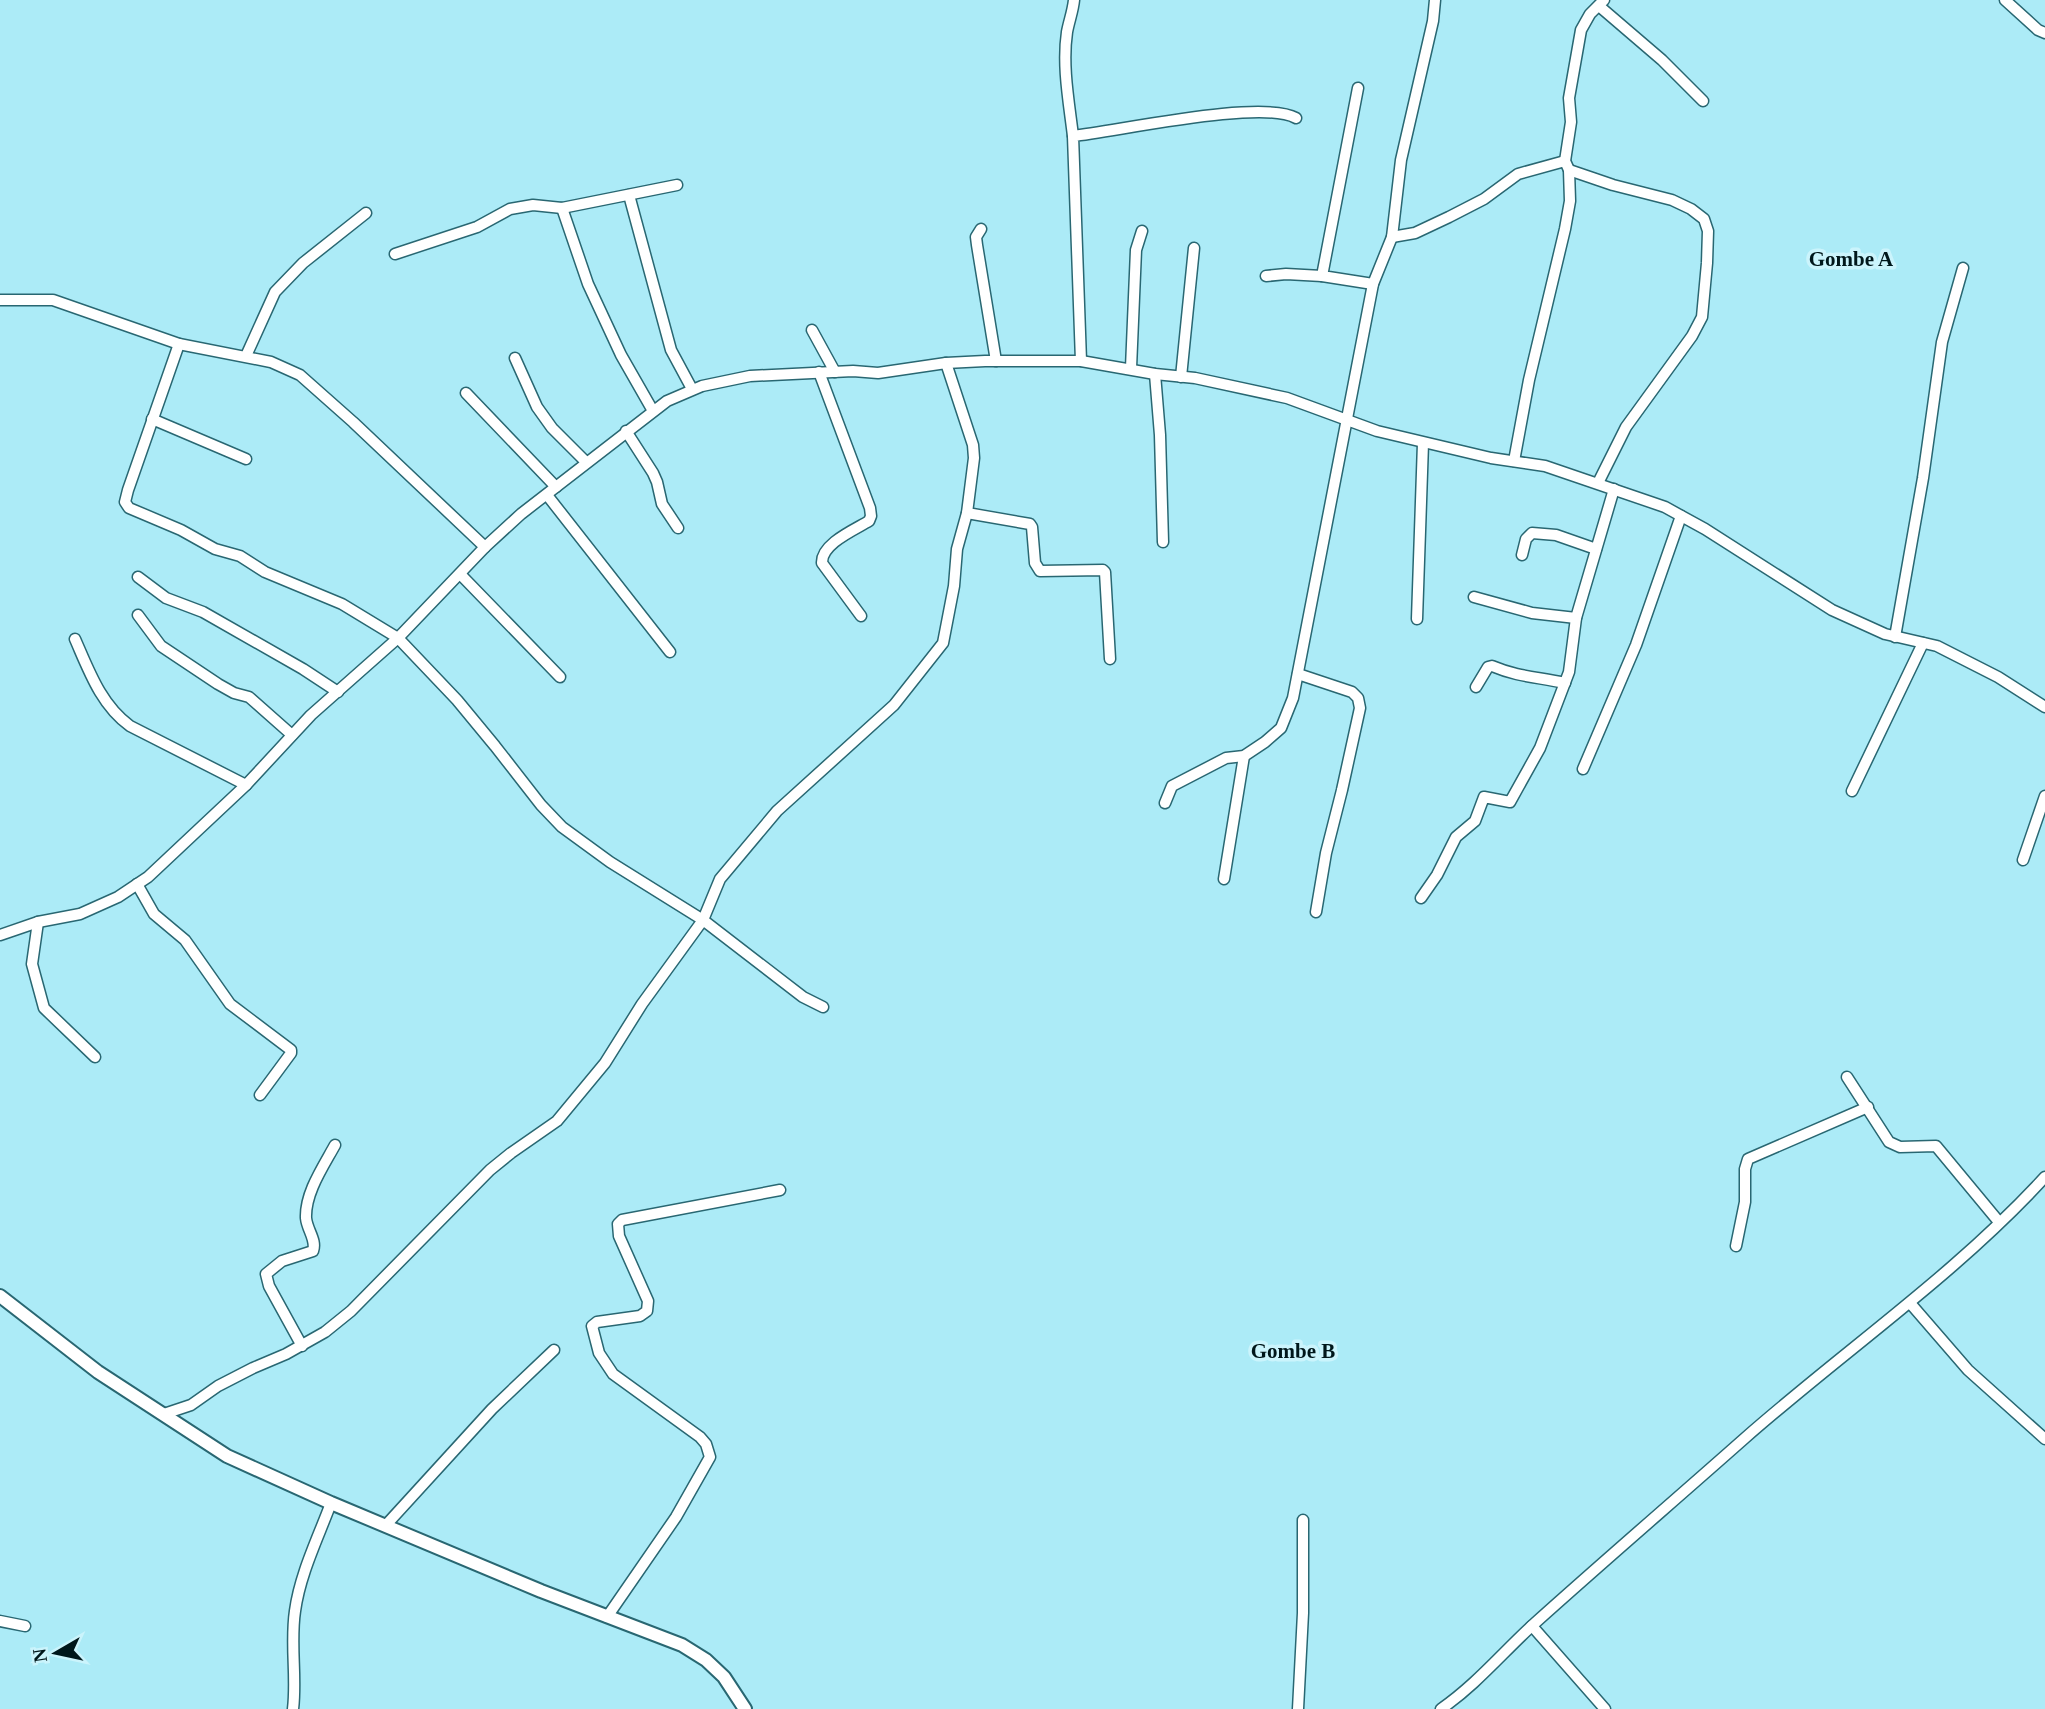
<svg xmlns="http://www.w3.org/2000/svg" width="2045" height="1709" font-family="Georgia,serif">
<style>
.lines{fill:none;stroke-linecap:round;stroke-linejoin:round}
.minor-casing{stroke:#296772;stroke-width:13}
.tertiary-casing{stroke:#296772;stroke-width:16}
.minor{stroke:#fff;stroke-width:10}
.tertiary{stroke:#fff;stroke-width:12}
.labels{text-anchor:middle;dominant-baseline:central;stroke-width:7;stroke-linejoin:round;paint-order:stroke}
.quarter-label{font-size:21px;font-weight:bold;fill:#00171b;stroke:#cbf4fc}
</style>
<rect width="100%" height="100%" fill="#acebf7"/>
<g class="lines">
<!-- minor casing -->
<g class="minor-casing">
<g id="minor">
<path d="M2005,0l33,30 7,3"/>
<path d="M1599,6l63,54 41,41"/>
<path d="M1358,88l-36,188 51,8"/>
<path d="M1073,136c-4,-34 -11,-70 -6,-104 2,-11 6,-21 7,-32"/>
<path d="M1569,170l44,15 59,15 19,9 13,10 4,12 -1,32 -5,54 -10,19 -66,91 -28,56"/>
<path d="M629,195l42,155 21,39"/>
<path d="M562,208l26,76 33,71 32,56"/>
<path d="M981,229l-5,8 1,8 19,116"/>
<path d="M1392,237l23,-4 34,-16 35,-18 34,-25 47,-13"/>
<path d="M395,254l82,-27 33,-18 23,-4 29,3 115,-23"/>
<path d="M1266,276l20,-2 36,2"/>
<path d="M0,300h53l126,44 92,18 29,13 53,47 132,125"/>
<path d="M812,330l23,42"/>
<path d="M179,344l-51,146 -3,12 4,6 52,22 34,19 25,7 25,16 77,32 56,34 59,62 38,46 46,59 21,22 48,35 93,58 100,77 20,10"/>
<path d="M246,356l29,-64 28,-29 63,-50"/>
<path d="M515,358l22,49 15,21 34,34"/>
<path d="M1081,361l-8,-225c46,-5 189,-37 223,-18"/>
<path d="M1131,368l5,-118 6,-19"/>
<path d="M819,372l51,136 1,8 -2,5c-15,9 -48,23 -47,42l39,53"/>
<path d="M1155,374l5,61 3,107"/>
<path d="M1181,377l13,-129"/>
<path d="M466,393l90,94"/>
<path d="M152,419l94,40"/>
<path d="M626,431l27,42 4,9 5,22 16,24"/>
<path d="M1514,461l15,-81 36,-151 5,-28 -1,-31 -4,-9 6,-39 -2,-24 12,-68 9,-16 14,-14"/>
<path d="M547,495l123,157"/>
<path d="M967,513l63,11 2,3 3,36 5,8 63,-1 2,2 5,87"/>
<path d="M1522,555l4,-16 6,-6 24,2 40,14"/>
<path d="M461,575l99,102"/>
<path d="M138,577l28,21 37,14 100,57 35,23"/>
<path d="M1474,597l58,16 44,5"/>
<path d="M138,615l23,31 57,38 16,9 15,4 43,38"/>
<path d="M1417,619l6,-176"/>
<path d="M1895,637l28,-159 19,-136 21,-74"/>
<path d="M75,639c14,32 26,66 55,87l116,59"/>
<path d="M1298,674l54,18 6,6 2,10 -18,82 -16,63 -10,59"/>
<path d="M1476,687l12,-20 4,-1c26,11 46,11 73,17"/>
<path d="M1583,769l53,-124 45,-129"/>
<path d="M1852,791l71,-148"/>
<path d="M1165,803l7,-17 54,-28 18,-2 21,-14 16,-14 12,-30 80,-414 19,-47 9,-77 32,-139 2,-21"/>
<path d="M2023,860l22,-64"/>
<path d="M1224,879l20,-123"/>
<path d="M137,884l17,30 31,26 45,64 61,46v3l-31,42"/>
<path d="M1421,898l16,-23 19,-38 19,-16 9,-24 26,5 30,-54 29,-76 7,-54 38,-129"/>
<path d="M38,922l-6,42 12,44 51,49"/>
<path d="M0,935l38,-13 42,-8 38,-17 30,-20 98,-92 65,-70 87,-77 87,-91 36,-33 146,-113 35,-15 48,-10 103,-5 25,2 68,-10 39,-2h96l74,13 40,4 92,20 90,33 114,27 54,8 120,41 40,22 127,81 53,24 52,12 61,31 47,30"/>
<path d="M1847,1077l42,65 11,5 36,-1 63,76"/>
<path d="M1736,1246l9,-44v-33l3,-10 120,-52"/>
<path d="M1910,1303l58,67 77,69"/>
<path d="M302,1346l-33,-60 -3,-12 16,-13 31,-10c4,-11 -6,-21 -7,-33 -1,-25 17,-51 29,-73"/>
<path d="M164,1414l27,-9 27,-19 35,-18 33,-14 39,-22 26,-21 139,-141 21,-17 46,-32 48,-58 37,-59 61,-84 17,-41 57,-68 117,-106 49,-62 11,-57 3,-37 10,-36 7,-55 -1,-13 -27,-82"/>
<path d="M386,1525l106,-116 62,-59"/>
<path d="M607,1617l69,-100 34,-60 -4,-13 -6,-7 -87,-63 -14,-21 -7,-27 5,-4 43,-6 7,-5 1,-10 -29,-65 -1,-12 4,-4 158,-30"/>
<path d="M0,1621l25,5"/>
<path d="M1532,1626l73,83"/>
<path d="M293,1709c4,-32 -3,-65 2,-98 5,-37 23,-73 36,-108"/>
<path d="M1298,1709l5,-96v-93"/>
<path d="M1441,1709c36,-25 62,-57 94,-86 69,-62 140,-123 210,-185 100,-88 210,-163 300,-261"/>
</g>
</g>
<!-- tertiary casing -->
<g class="tertiary-casing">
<path id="tertiary" d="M0,1296l98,76 129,84 104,47 210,88 141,54 24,15 18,17 21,32"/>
</g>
<!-- minor -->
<use href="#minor" class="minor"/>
<!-- tertiary -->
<use href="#tertiary" class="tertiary"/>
</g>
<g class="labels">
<!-- quarter labels -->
<g class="quarter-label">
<text x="1851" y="259">Gombe A</text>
<text x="1293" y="1351">Gombe B</text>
</g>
</g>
<!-- north arrow -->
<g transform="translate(56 1653) rotate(261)" stroke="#cbf4fc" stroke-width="5" paint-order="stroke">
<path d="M0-5L12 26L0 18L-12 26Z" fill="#00171b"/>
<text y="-10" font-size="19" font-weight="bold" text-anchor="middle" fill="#00171b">N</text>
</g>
</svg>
